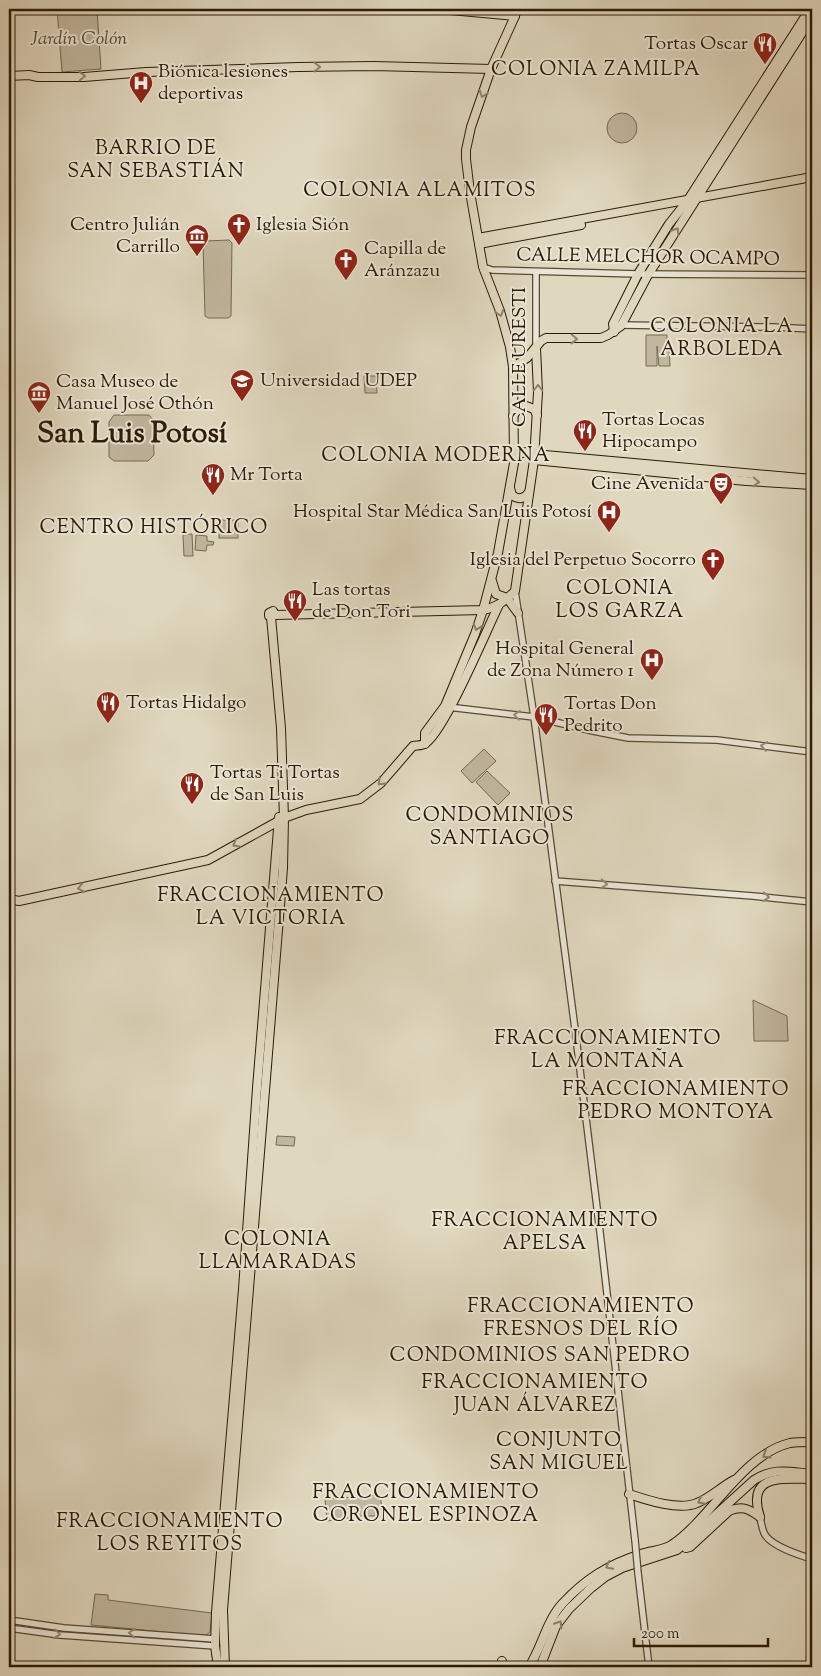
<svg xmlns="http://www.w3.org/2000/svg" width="821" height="1676" font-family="'Sorts Mill Goudy',serif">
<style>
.green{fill:#c1b79f;stroke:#766852}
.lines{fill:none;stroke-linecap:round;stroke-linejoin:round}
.minor-casing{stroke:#594934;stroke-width:8}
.major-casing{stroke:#2c1a06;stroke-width:10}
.minor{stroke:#eae5d5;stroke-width:5.5}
.major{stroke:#dfd7be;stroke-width:8}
.minor-bridge-casing{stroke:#594934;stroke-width:8;stroke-linecap:butt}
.minor-bridge{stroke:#eae5d5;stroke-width:5.5}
.oneway{stroke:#8e826b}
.oneway2{stroke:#948a78}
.labels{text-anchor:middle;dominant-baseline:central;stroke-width:4;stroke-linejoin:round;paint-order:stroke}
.park-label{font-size:19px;font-style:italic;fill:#594934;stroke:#eae5d5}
.poi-label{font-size:19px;fill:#2c1a06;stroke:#eae5d5;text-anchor:start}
.street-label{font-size:19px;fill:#2c1a06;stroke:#eae5d5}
.neighbourhood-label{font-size:20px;letter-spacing:1px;fill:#2c1a06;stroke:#eae5d5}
.town-label{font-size:29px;font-weight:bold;fill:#2c1a06;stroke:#eae5d5}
</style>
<rect width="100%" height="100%" fill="#dfd7be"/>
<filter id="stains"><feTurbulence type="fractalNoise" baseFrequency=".004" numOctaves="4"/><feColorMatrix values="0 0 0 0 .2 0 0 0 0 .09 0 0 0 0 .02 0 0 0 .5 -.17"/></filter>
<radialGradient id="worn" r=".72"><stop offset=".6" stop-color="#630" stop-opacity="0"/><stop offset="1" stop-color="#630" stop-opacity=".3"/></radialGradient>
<!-- green -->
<g class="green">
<path d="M57,9h40l4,60 -39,3z"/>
<circle cx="622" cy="128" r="15"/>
<path d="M229,240l3,3 -1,73 -3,2h-20l-3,-2 -2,-72 3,-3z"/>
<path d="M646,335h21v11h2l1,20h-11l-2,-20v20h-11z"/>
<path d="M364,376h12l1,17h-12z"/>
<path d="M114,415h35l4,5 1,35 -6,6h-34l-5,-4v-35z"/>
<rect x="219" y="520" width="19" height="18"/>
<path d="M192,534l1,22h-9l-1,-21z"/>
<path d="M196,535l11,1v5l7,1 -1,3h-6l-1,6 -11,-1z"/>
<path d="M484,749l12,12 -24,22 -11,-12z"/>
<path d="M487,771l23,22 -12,12 -22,-23z"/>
<path d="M753,1000l34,16 1,25h-34z"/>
<path d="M277,1136l18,1 -1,9 -18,-1z"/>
<path d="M380,1495l3,21h-21l-35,5 -2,-22z"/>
<path d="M95,1594l13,1v5l104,13 -2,19 -5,4 -114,-11z"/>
</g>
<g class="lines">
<!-- minor casing -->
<g class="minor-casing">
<g id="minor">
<path d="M483,267l9,3 146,4 174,1"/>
<path d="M619,325l154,2 39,2"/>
<path d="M536,348v-76"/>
<path d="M515,591l19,126 41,312 25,203 35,308"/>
<path d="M448,707l86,10 59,14 35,7 89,2 95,12"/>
<path d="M555,881l198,15 59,6"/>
<path d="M760,1517c1,5 2,11 4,16 6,13 35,22 48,26"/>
<path d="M638,1573l11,94"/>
<path d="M9,1620l55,8 151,11"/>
<path d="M9,1628l51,7 155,11"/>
</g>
</g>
<!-- major casing -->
<g class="major-casing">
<g id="major">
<path d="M439,9l76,7"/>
<path d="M9,14l1,-5"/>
<path d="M9,76l20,-1 9,2h46l62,-5 152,-5 76,-1 117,3"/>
<path d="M478,238l334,-61"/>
<path d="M479,244l102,-19"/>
<path d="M614,332l-1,-8 25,-50 31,-50 19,-24 122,-191"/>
<path d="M513,367l14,-9 14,-17 5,-3h55l7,-3 13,-9 27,-51 164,-258"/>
<path d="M513,416l5,-7 8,-3 8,3 3,6"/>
<path d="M534,460l212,21 66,4"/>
<path d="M514,462l5,-8 7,-2 8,2 278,25"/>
<path d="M510,488l2,7c6,5 13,4 17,-3"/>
<path d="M492,581l4,13 11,4 11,15"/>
<path d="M275,615l-2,-4 -4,2v3l2,1 4,-2 208,-5c14,-3 21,-8 32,-19l19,-131 4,-68 -2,-44"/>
<path d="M425,744v-11l20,-27 30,-72 8,-24 15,-57 16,-90 -1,-96 -3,-20 -10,-36 -17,-44 -13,-75 -4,-33v-9l5,-23 20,-58 24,-53 2,-7"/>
<path d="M9,899l10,2 189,-41 76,-42 22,-8 54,-11 21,-16 32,-37c3,-1 8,0 11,-2 18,-7 63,-115 74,-137"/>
<path d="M629,1494c18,6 50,17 68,9 13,-5 24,-16 37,-23"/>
<path d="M760,1517c-14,-44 22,-38 52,-38"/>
<path d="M686,1548l4,-1 39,-36c13,-6 20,-2 31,6"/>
<path d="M502,1661l1,6"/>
<path d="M218,1667l-3,-21 1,-34 27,-323 14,-201 22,-271"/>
<path d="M225,1667l-2,-57 60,-742 1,-50 -3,-90 -10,-111"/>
<path d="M529,1667c13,-20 17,-45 33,-63 23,-25 47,-40 79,-50 10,-4 23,-3 32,-10 38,-26 70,-90 117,-101 7,-1 15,-1 22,-1"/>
<path d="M538,1667l4,-5 14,-36 13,-17 22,-21 14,-11 17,-9 55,-18 77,-70c20,-13 36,-8 58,-6"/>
</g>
</g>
<!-- minor -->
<use href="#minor" class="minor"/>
<!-- major -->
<use href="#major" class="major"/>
<!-- minor-bridge casing -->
<g class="minor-bridge-casing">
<path id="minor-bridge" d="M635,1540l3,33"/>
</g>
<!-- minor-bridge -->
<use href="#minor-bridge" class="minor-bridge"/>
</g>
<!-- one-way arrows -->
<defs><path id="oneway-chevron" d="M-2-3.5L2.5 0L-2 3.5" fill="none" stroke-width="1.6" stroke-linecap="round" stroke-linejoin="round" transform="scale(1.25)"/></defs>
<g class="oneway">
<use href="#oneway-chevron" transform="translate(317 67)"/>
<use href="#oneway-chevron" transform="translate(82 76) rotate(-1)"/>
<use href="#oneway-chevron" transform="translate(483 94) rotate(109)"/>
<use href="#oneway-chevron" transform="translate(676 231) rotate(-58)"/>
<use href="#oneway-chevron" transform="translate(500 313) rotate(73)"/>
<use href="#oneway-chevron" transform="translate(574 339) rotate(1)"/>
<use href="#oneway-chevron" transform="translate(538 388) rotate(-90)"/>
<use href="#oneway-chevron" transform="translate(756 482) rotate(4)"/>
<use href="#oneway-chevron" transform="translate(477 627) rotate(109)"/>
<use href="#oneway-chevron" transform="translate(381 782) rotate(136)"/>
<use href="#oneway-chevron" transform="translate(236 844) rotate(151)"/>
<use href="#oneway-chevron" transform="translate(81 888) rotate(168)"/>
<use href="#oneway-chevron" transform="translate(766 1455) rotate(148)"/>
<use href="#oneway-chevron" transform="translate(701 1501) rotate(153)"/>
<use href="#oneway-chevron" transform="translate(609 1566) rotate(152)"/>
<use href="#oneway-chevron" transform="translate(559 1624) rotate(-58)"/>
</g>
<g class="oneway2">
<use href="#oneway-chevron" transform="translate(517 715) rotate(-173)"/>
<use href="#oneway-chevron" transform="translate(764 746) rotate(-171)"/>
<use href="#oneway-chevron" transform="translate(604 884) rotate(4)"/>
<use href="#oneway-chevron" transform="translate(766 897) rotate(6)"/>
<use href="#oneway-chevron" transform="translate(132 1633) rotate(-176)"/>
<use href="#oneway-chevron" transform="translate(57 1634) rotate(7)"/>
</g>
<!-- icons -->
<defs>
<g id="restaurant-pin" transform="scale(1.25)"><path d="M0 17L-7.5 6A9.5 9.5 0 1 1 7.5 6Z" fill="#8f2418" stroke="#eae5d5"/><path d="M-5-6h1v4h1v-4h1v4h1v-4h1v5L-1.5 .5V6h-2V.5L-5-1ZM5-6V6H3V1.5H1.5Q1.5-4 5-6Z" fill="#fff"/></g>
<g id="hospital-pin" transform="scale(1.25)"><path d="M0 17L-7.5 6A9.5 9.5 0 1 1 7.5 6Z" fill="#8f2418" stroke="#eae5d5"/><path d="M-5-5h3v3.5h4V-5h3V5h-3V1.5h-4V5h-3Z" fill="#fff"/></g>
<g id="church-pin" transform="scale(1.25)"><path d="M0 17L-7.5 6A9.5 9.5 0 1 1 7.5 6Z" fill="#8f2418" stroke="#eae5d5"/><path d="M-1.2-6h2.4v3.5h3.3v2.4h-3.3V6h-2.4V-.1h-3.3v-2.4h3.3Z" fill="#fff"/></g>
<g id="museum-pin" transform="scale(1.25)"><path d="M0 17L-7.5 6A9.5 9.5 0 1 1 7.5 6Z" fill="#8f2418" stroke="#eae5d5"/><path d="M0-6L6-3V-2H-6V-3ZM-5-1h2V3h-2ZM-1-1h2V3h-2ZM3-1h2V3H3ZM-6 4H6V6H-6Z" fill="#fff"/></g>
<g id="university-pin" transform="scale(1.25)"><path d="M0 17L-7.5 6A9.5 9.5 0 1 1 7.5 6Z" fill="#8f2418" stroke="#eae5d5"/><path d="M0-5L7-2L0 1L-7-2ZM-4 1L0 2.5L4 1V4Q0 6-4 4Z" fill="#fff"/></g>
<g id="theatre-pin" transform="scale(1.25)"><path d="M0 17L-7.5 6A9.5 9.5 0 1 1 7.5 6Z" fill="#8f2418" stroke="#eae5d5"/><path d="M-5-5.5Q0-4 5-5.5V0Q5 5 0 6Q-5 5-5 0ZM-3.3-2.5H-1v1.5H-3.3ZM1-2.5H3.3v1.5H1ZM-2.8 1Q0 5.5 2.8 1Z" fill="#fff"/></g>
</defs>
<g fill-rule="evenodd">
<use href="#restaurant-pin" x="765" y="44"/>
<use href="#hospital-pin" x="141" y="83"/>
<use href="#church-pin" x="239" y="225"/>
<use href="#museum-pin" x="197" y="236"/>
<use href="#church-pin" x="346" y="260"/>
<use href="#university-pin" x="242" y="381"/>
<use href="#museum-pin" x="39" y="393"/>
<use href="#restaurant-pin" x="585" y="431"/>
<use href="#restaurant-pin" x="213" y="475"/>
<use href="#theatre-pin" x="721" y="484"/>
<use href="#hospital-pin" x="609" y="512"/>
<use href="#church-pin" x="713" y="560"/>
<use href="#restaurant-pin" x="295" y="601"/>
<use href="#hospital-pin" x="652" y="660"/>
<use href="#restaurant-pin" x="108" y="703"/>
<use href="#restaurant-pin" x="546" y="715"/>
<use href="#restaurant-pin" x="192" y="784"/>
</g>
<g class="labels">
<!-- park labels -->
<g class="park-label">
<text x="79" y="39">Jardín Colón</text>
</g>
<!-- poi labels -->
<g class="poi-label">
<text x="748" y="44" text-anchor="end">Tortas Oscar</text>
<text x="158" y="72">Biónica lesiones<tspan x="158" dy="22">deportivas</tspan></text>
<text x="180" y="225" text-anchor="end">Centro Julián<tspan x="180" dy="22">Carrillo</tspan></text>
<text x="256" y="225">Iglesia Sión</text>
<text x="364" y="249">Capilla de<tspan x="364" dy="22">Aránzazu</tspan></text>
<text x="260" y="381">Universidad UDEP</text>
<text x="56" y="382">Casa Museo de<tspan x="56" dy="22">Manuel José Othón</tspan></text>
<text x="602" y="420">Tortas Locas<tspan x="602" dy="22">Hipocampo</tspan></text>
<text x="230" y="475">Mr Torta</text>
<text x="704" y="484" text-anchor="end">Cine Avenida</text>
<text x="592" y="512" text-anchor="end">Hospital Star Médica San Luis Potosí</text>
<text x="696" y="560" text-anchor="end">Iglesia del Perpetuo Socorro</text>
<text x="312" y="590">Las tortas<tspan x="312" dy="22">de Don Tori</tspan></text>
<text x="634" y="649" text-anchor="end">Hospital General<tspan x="634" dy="22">de Zona Número 1</tspan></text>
<text x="126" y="703">Tortas Hidalgo</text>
<text x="564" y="704">Tortas Don<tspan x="564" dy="22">Pedrito</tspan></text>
<text x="210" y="773">Tortas Ti Tortas<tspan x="210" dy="22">de San Luis</tspan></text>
</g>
<!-- street labels -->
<g class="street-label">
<text transform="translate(648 258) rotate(1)">CALLE MELCHOR OCAMPO</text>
<text transform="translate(520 357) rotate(-90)">CALLE URESTI</text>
</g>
<!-- neighbourhood labels -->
<g class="neighbourhood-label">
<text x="596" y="70">COLONIA ZAMILPA</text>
<text x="156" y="149">BARRIO DE<tspan x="156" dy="23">SAN SEBASTIÁN</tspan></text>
<text x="420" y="191">COLONIA ALAMITOS</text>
<text x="722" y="327">COLONIA LA<tspan x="722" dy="23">ARBOLEDA</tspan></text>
<text x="436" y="456">COLONIA MODERNA</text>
<text x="154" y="528">CENTRO HISTÓRICO</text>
<text x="620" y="589">COLONIA<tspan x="620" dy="23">LOS GARZA</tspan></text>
<text x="490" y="816">CONDOMINIOS<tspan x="490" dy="23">SANTIAGO</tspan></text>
<text x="271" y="896">FRACCIONAMIENTO<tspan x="271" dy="23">LA VICTORIA</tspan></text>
<text x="608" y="1039">FRACCIONAMIENTO<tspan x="608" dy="23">LA MONTAÑA</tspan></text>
<text x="676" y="1090">FRACCIONAMIENTO<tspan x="676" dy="23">PEDRO MONTOYA</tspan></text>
<text x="545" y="1221">FRACCIONAMIENTO<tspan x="545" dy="23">APELSA</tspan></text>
<text x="278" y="1240">COLONIA<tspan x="278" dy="23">LLAMARADAS</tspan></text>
<text x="581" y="1307">FRACCIONAMIENTO<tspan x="581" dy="23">FRESNOS DEL RÍO</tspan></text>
<text x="540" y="1356">CONDOMINIOS SAN PEDRO</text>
<text x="535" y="1383">FRACCIONAMIENTO<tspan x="535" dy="23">JUAN ÁLVAREZ</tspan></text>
<text x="559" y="1441">CONJUNTO<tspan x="559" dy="23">SAN MIGUEL</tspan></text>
<text x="426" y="1493">FRACCIONAMIENTO<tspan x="426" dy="23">CORONEL ESPINOZA</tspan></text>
<text x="170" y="1522">FRACCIONAMIENTO<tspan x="170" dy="23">LOS REYITOS</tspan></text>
</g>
<!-- town labels -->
<g class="town-label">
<text x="132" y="435">San Luis Potosí</text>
</g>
</g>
<!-- margin -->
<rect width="821" height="1676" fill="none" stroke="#dfd7be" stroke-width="30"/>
<rect x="10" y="10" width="801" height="1656" fill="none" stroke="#2c1a06" stroke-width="2.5"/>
<rect x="15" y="15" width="791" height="1646" fill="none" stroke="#2c1a06"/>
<!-- scale -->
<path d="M634 1638v8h134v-8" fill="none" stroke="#2c1a06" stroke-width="2.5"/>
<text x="641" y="1638" font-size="15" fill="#2c1a06" stroke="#eae5d5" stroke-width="4" paint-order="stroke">200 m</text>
<rect width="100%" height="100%" filter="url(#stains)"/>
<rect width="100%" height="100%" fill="url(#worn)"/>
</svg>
